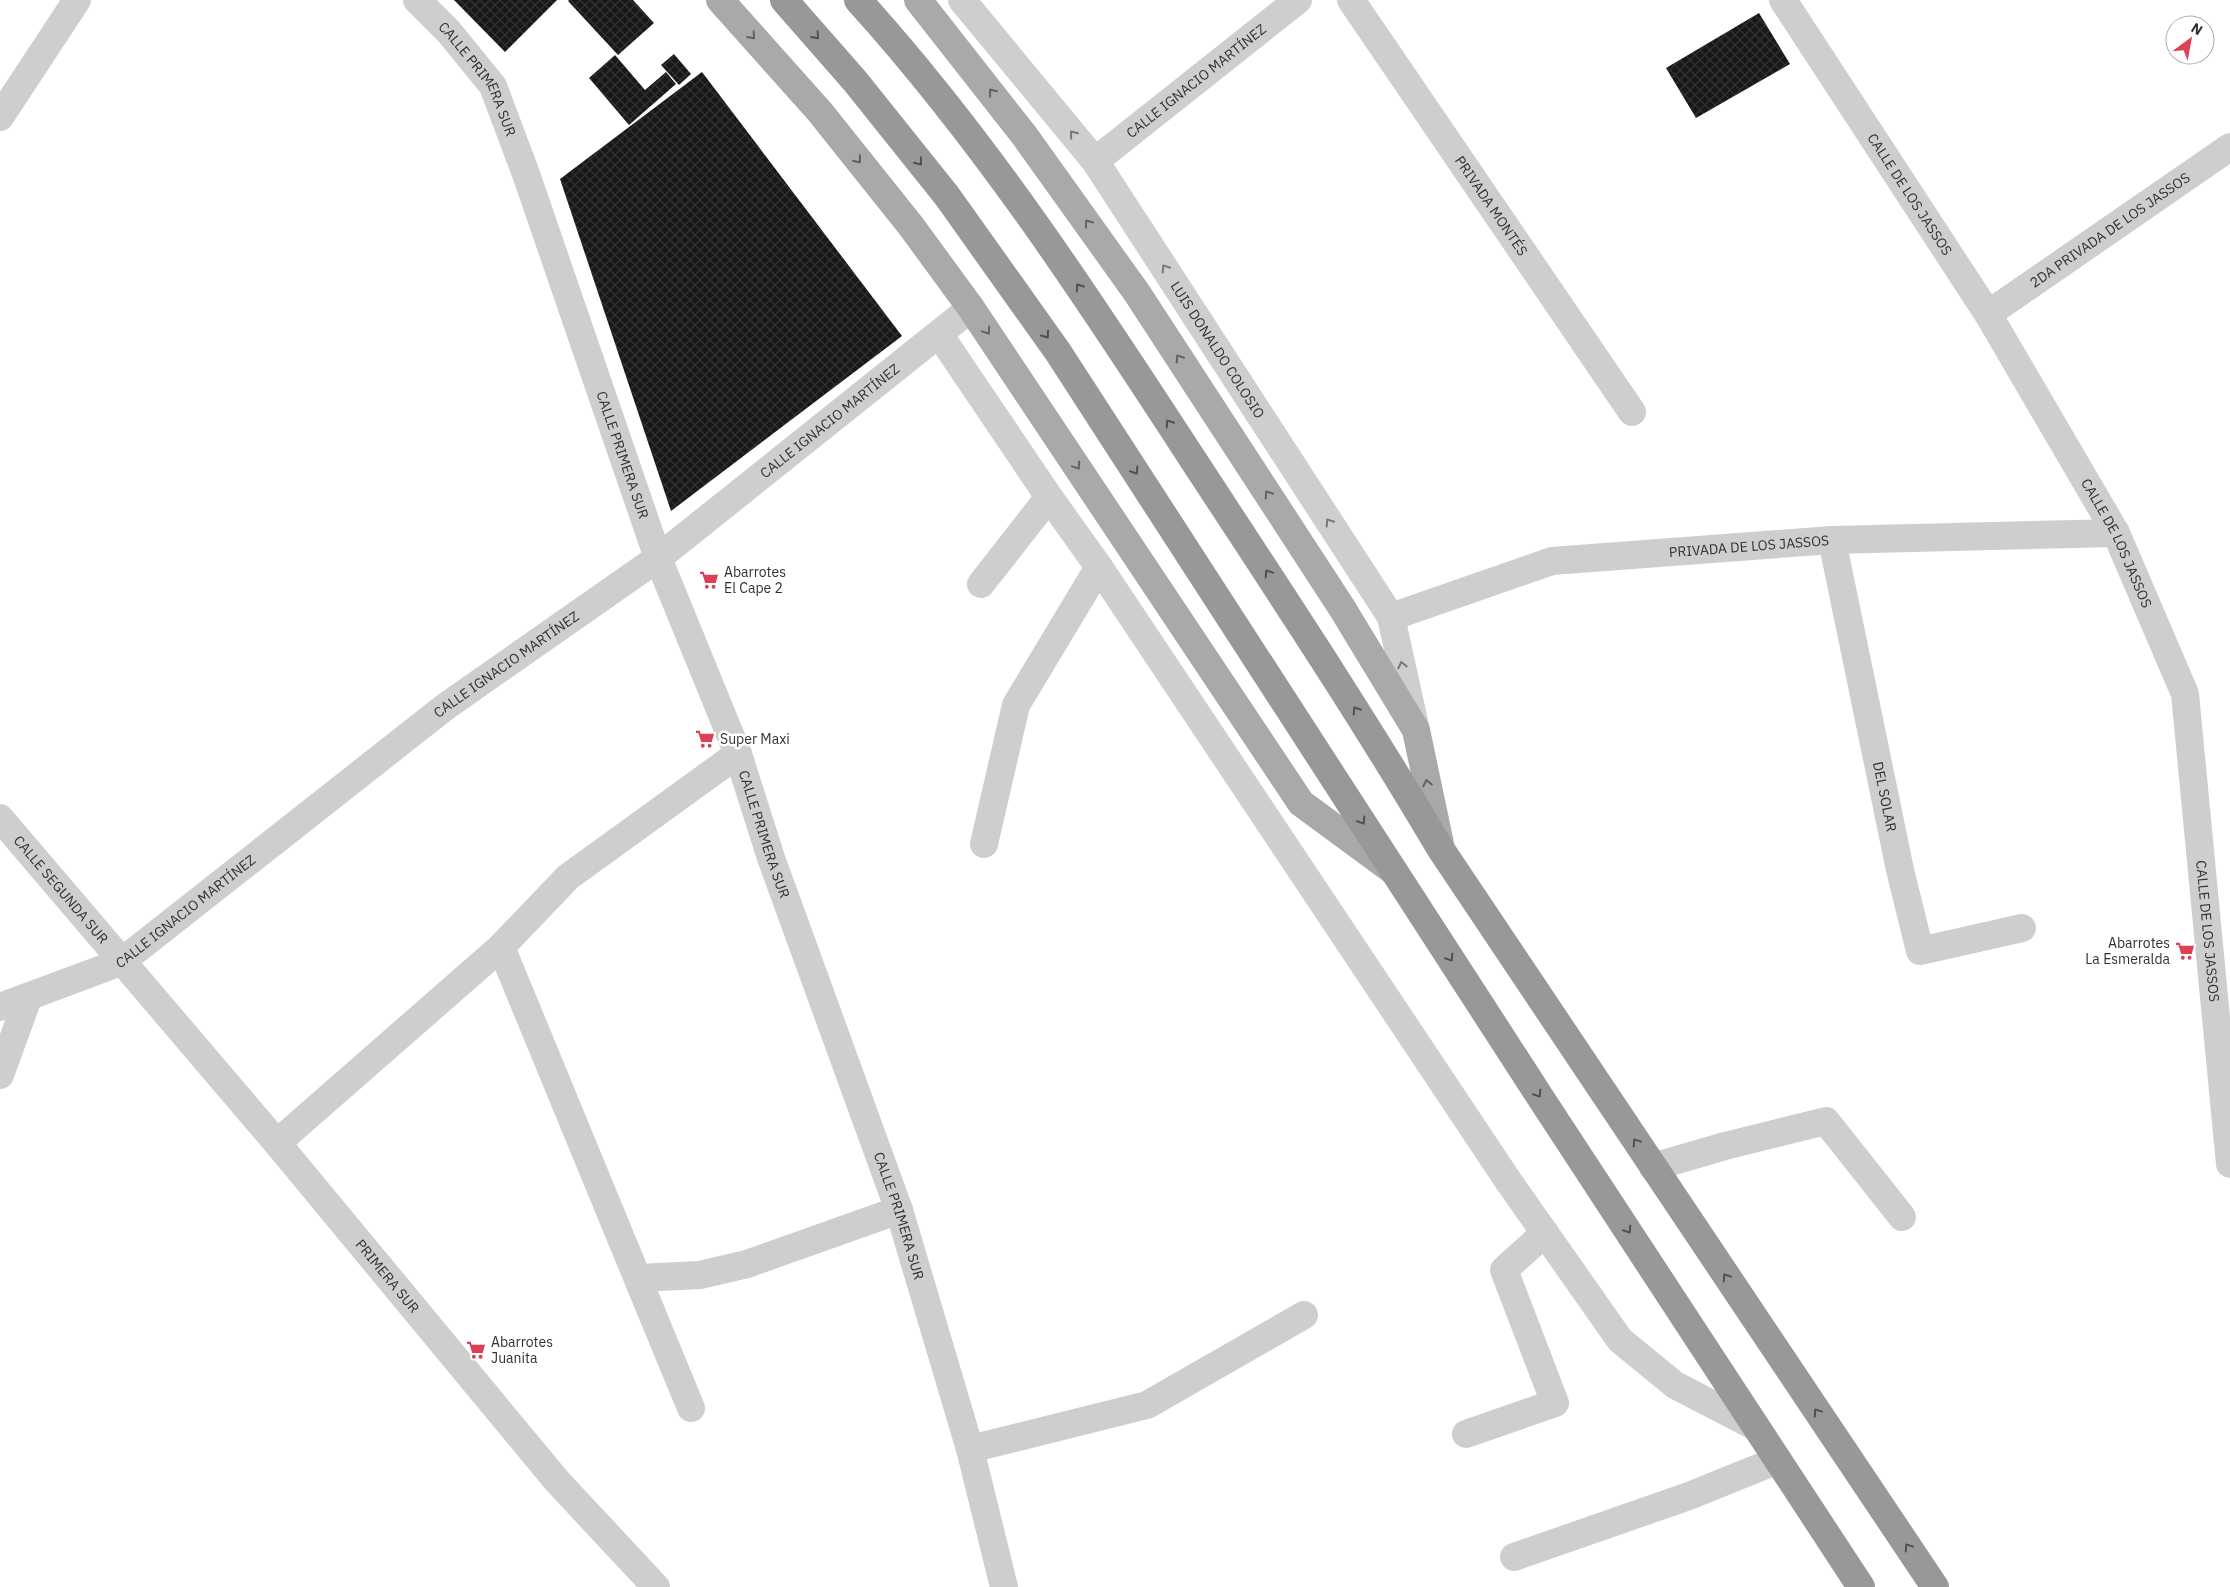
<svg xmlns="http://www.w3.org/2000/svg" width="2230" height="1587" font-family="'IBM Plex Sans',sans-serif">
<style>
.building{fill:url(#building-cross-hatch)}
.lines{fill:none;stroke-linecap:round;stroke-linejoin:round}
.minor{stroke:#cecece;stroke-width:28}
.major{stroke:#a9a9a9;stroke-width:28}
.highway{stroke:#989898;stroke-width:28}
.oneway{stroke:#616161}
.oneway2{stroke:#505050}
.oneway3{stroke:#787878}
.labels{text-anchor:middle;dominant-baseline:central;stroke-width:5;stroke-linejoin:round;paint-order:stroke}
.street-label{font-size:14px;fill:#313131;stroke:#fff}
.poi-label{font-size:14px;fill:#313131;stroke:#fff;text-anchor:start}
</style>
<defs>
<pattern id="building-cross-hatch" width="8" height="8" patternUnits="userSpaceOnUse" patternTransform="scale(1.25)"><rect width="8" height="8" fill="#181818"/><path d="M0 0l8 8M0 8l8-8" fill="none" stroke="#313131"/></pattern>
</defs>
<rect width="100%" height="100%" fill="#fff"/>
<!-- building -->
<g class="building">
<path d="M454,0h103l-52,52z"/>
<path d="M569,0h64l21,23 -36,32 -50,-54z"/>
<path d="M1759,13l31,51 -94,54 -30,-50z"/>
<path d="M674,54l17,20 -12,11 -18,-20z"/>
<path d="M615,55l30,35 21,-18 10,12 -47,41 -40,-47z"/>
<path d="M702,72l200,264 -231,175 -111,-332z"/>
</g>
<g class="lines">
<!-- minor -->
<g class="minor">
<path id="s1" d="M417,0l32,32 44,54 33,88 132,384 80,196 33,104 128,352 71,239 34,138"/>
<path id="s2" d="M962,0l133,161 296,456 24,109"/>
<path id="s3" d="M1351,0l281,412"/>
<path id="s4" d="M1783,0l205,314 128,219 69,161 45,470"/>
<path d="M0,117l77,-117"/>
<path id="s5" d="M1095,161l203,-161"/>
<path id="s6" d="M1988,314l242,-167"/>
<path d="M939,334l110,163 50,70 410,615 111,158 55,45 81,42"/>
<path id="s7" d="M1832,540l68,330 20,81 102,-23"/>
<path d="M981,584l68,-87"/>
<path id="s8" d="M1391,617l161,-56 280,-21 284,-7"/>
<path id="s9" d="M0,818l277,325 280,338 99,106"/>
<path d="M984,844l32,-139 83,-138"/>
<path d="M501,947l190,461"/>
<path id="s10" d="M0,1007l121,-45 324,-255 213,-149 313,-250"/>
<path d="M0,1075l28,-77"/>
<path d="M277,1143l224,-196 67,-70 170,-123"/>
<path d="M1653,1167l72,-21 101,-25 76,96"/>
<path d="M638,1278l62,-3 47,-11 152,-54"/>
<path d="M1466,1434l89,-31 -51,-133 41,-37"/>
<path d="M970,1449l177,-44 157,-90"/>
<path d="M1514,1557l175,-61 89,-36"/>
</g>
<!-- major -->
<g class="major">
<path d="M720,0l100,112 91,114 60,82 330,495 91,67"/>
<path d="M918,0l106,135 113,158 205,315 74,122 24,114"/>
</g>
<!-- highway -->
<g class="highway">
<path d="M784,0l71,81 92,115 111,156 486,751 317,484"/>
<path d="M858,0c126,139 230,298 332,455 85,130 171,259 250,393l495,739"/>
</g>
</g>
<!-- one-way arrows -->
<defs><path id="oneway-chevron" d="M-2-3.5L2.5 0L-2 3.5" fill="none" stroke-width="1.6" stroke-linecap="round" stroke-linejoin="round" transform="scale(1.25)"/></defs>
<g class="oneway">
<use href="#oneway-chevron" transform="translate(752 36) rotate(48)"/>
<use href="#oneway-chevron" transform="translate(992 92) rotate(-128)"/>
<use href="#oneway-chevron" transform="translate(858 160) rotate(52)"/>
<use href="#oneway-chevron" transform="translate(1088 223) rotate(-126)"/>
<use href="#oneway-chevron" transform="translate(987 331) rotate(56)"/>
<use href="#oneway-chevron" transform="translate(1179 358) rotate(-123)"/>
<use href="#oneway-chevron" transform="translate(1077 466) rotate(56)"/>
<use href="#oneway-chevron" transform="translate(1268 494) rotate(-123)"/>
<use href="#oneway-chevron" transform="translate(1427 783) rotate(-102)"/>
</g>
<g class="oneway2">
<use href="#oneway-chevron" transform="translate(816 36) rotate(48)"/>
<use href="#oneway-chevron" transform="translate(919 162) rotate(52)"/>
<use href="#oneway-chevron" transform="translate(1079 287) rotate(-125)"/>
<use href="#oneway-chevron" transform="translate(1046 335) rotate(54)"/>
<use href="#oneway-chevron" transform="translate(1169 423) rotate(-123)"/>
<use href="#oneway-chevron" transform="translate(1135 471) rotate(57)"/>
<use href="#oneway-chevron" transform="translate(1268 573) rotate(-123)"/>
<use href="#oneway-chevron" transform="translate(1356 710) rotate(-123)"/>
<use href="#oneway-chevron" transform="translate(1362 821) rotate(57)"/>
<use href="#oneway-chevron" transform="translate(1450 958) rotate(57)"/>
<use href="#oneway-chevron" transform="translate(1538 1094) rotate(57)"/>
<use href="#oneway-chevron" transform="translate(1636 1142) rotate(-124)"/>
<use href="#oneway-chevron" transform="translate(1628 1230) rotate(57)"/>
<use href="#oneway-chevron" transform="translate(1726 1277) rotate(-124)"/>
<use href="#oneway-chevron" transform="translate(1817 1412) rotate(-124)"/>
<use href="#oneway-chevron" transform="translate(1908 1547) rotate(-124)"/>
</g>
<g class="oneway3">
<use href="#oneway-chevron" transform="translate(1073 134) rotate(-129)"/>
<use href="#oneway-chevron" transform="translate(1165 268) rotate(-123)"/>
<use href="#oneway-chevron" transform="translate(1329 522) rotate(-123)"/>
<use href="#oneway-chevron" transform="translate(1402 665) rotate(-103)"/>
</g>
<!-- icons -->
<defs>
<g id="supermarket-bare" transform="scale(1.5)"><path d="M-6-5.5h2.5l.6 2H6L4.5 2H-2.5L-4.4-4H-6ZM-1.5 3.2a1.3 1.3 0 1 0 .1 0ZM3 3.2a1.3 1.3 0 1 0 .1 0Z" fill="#db4054" stroke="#fff" stroke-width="2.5" paint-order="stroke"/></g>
</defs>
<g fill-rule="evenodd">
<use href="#supermarket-bare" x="709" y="580"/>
<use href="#supermarket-bare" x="705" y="739"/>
<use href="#supermarket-bare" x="2185" y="951"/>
<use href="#supermarket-bare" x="476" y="1350"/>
</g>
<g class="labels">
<!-- street labels -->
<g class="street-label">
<text stroke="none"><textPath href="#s1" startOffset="101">CALLE PRIMERA SUR</textPath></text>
<text stroke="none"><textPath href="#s5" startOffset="129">CALLE IGNACIO MARTÍNEZ</textPath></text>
<text stroke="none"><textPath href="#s4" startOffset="232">CALLE DE LOS JASSOS</textPath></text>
<text stroke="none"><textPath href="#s3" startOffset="249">PRIVADA MONTÉS</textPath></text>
<text stroke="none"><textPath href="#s6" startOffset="148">2DA PRIVADA DE LOS JASSOS</textPath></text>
<text stroke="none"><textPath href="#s2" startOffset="434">LUIS DONALDO COLOSIO</textPath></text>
<text stroke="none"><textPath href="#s10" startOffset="1021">CALLE IGNACIO MARTÍNEZ</textPath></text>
<text stroke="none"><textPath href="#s1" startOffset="506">CALLE PRIMERA SUR</textPath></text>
<text stroke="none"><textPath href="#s4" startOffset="638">CALLE DE LOS JASSOS</textPath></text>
<text stroke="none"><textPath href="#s8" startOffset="368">PRIVADA DE LOS JASSOS</textPath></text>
<text stroke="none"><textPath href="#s10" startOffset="616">CALLE IGNACIO MARTÍNEZ</textPath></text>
<text stroke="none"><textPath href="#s7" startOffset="262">DEL SOLAR</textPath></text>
<text stroke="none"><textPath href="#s1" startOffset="911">CALLE PRIMERA SUR</textPath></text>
<text stroke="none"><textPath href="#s9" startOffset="94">CALLE SEGUNDA SUR</textPath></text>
<text stroke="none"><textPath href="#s10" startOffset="211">CALLE IGNACIO MARTÍNEZ</textPath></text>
<text stroke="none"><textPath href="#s4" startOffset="1042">CALLE DE LOS JASSOS</textPath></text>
<text stroke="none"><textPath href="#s1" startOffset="1316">CALLE PRIMERA SUR</textPath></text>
<text stroke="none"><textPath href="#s9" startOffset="600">PRIMERA SUR</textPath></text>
</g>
<!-- poi labels -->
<g class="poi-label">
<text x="724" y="572">Abarrotes<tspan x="724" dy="16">El Cape 2</tspan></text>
<text x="720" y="739">Super Maxi</text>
<text x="2170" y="943" text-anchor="end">Abarrotes<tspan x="2170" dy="16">La Esmeralda</tspan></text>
<text x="491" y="1342">Abarrotes<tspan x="491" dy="16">Juanita</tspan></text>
</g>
</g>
<!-- north arrow -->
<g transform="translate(2190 40) rotate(32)"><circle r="24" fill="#ffffff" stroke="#adadad"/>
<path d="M0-4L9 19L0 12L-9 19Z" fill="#db4054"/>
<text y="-8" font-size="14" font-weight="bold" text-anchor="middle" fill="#313131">N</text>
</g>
</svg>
